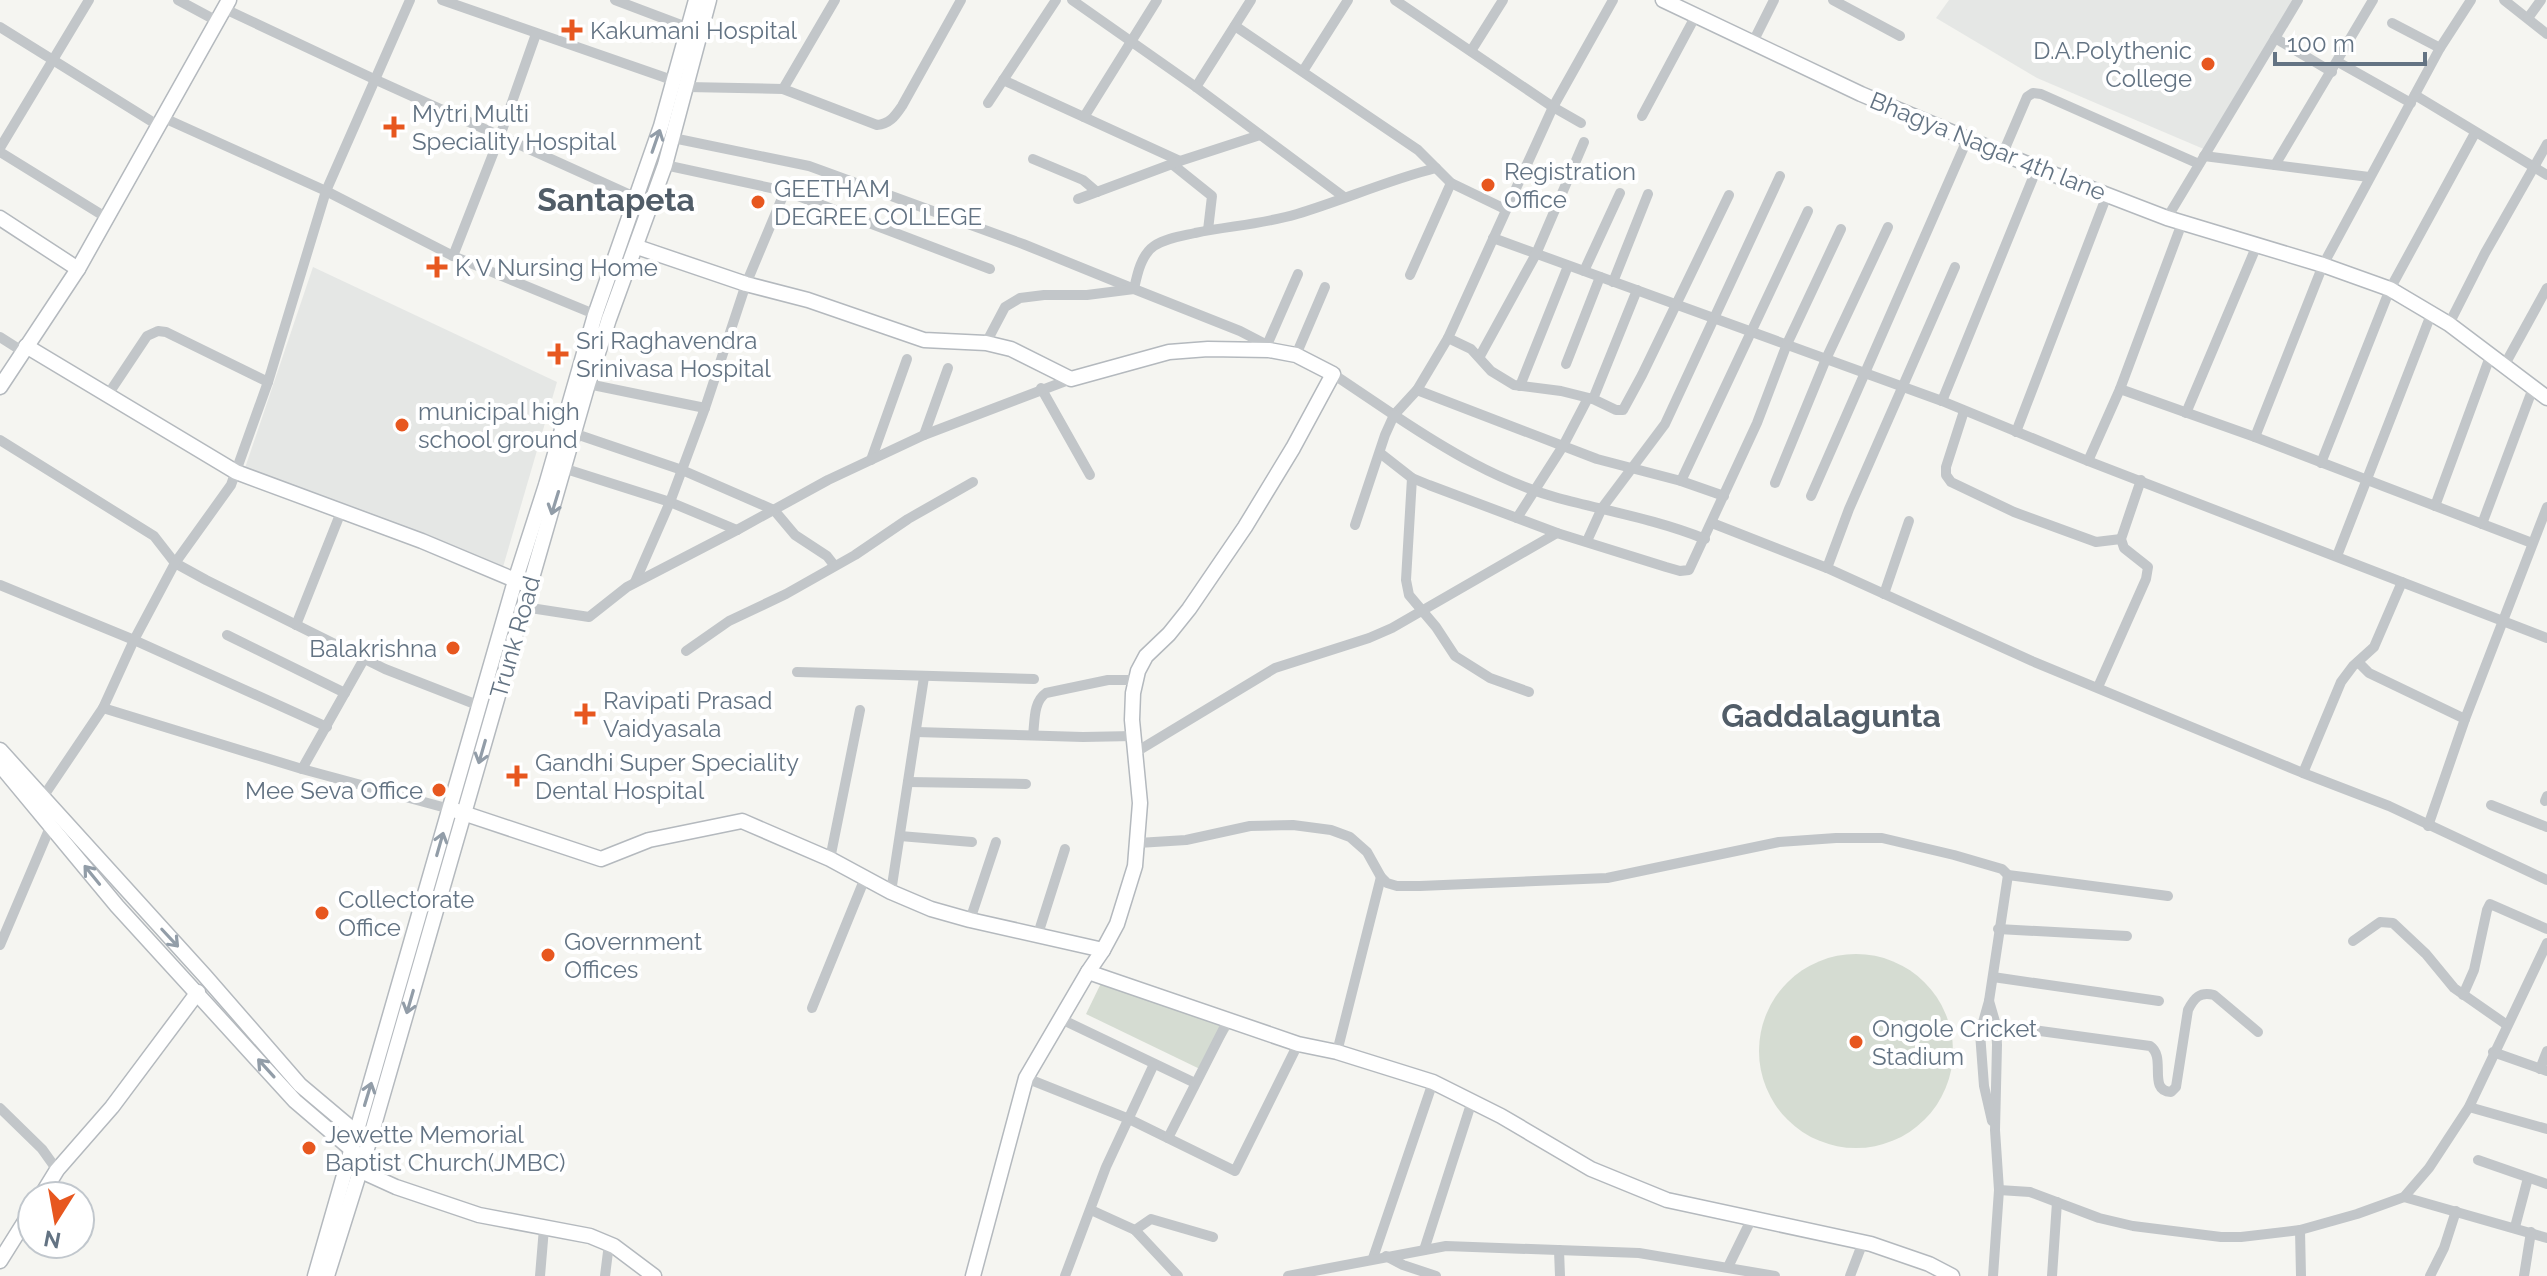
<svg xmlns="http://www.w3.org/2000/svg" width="2547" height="1276" font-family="Raleway,sans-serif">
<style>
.built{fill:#e5e7e5}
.green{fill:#d5dcd2}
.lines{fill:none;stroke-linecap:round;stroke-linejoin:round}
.secondary-casing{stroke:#b4b9be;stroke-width:17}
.street{stroke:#c2c6c9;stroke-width:10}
.secondary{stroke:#fff;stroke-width:14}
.oneway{stroke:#929da8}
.poi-dot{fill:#e7571f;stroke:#fff;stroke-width:3}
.labels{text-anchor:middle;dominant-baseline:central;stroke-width:8;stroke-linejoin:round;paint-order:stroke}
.poi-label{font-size:24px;fill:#637383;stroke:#fff;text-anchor:start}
.street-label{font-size:24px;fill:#637383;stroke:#fff}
.district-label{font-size:32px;font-weight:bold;fill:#515d68;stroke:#fff}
</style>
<rect width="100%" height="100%" fill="#f5f5f1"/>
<!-- built -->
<g class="built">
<path d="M1949,0h347l-90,150 -169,-72 -101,-60z"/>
<path d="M313,267l244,115 -54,185 -258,-99z"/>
</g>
<!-- green -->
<g class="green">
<circle cx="1856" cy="1051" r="97"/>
<path d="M1106,973l128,49 -30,49 -118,-57z"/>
</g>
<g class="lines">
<!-- secondary casing -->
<g class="secondary-casing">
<g id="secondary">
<path d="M1663,0l198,94 176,74 130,50 156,47 67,24 59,35 98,74"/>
<path d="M0,218l78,51 -78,118"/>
<path d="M637,247l109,37 62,16 116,40 62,3 25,6 60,30 98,-27 39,-3 61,1 27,5 37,19 -40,74 -48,79 -56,82 -20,25 -23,22 -8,15 -5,22 -1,27 8,83 -5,63 -18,58 -14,26 -15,22 -62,106 -53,198"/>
<path d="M78,269l151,-269"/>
<path d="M26,346l210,126 186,69 100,42"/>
<path d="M0,750l205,226 95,109 57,48 6,2"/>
<path d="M0,765l117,141 178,195 62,53"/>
<path d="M454,810l147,49 48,-19 93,-19 88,38 61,33 40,17 39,11 133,30"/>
<path d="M1088,972l210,72 39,8 96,30 68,34 90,53 76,31 204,44 58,20 23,12"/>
<path d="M352,1167l44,20 83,28 111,21 24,10 40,30"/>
<path d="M41,1196l16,-26 55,-63 86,-115"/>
<path d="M0,1261l32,-51"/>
<path d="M315,1276l200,-695 31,-96 49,-170 66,-189 35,-126"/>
<path d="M327,1276l43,-137 218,-755 21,-65 56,-154 44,-165"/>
</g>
</g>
<!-- street -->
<g class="street">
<path d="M178,0l39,21"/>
<path d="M442,0l233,81"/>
<path d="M615,0l74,28"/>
<path d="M1072,0l124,87 148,110"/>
<path d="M1395,0l158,107 28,16"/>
<path d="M1833,0l67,36"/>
<path d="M2504,0l43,34"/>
<path d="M225,9l149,70 261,118"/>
<path d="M2528,18l13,-18"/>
<path d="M2392,23l48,25"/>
<path d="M1235,26l183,124 33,33 54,26"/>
<path d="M0,27l159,99"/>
<path d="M2275,38l57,34"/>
<path d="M1752,44l22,-44"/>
<path d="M1471,51l32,-51"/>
<path d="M2338,62l73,41"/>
<path d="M1303,71l45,-71"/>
<path d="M1003,80l177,81"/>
<path d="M687,87l96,2 94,36c13,-1 18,-9 25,-19l59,-106"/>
<path d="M1196,87l55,-87"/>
<path d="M783,89l52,-89"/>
<path d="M2415,95l132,80"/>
<path d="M988,103l68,-103"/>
<path d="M1642,116l53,-99"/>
<path d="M1084,117l73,-117"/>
<path d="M164,118l162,73 127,65 146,60"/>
<path d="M673,138l136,28 214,78 111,45c3,-14 7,-34 20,-43 12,-8 28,-10 41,-13 34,-7 69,-9 102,-19 47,-14 91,-34 139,-46"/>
<path d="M0,148l89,-148"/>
<path d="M0,152l107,66"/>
<path d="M2003,153l24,-56 6,-4 8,1 158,70"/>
<path d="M2204,156l165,21"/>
<path d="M1033,159l50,21 14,12"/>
<path d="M1172,164l40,32 -4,34"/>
<path d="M665,165l120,26 205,78"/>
<path d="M2275,165l98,-165"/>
<path d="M1078,199l102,-38 80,-26"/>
<path d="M2167,218l131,-218"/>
<path d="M1493,238l449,163 146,60 459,177"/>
<path d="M453,256l47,-120 36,-102"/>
<path d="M1584,271l36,-78"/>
<path d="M1410,275l41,-92"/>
<path d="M1613,282l35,-88"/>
<path d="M2449,324l36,-71 62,-109"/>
<path d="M0,337l22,14"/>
<path d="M1448,338l23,11 20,22 23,14 47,6 32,8 23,11h7l19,-35 87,-180"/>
<path d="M986,343l19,-36 15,-9 24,-3h43l47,-6 106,42 27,14 2,5"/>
<path d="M1267,345l31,-71"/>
<path d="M1296,355l29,-68"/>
<path d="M1480,356l56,-102 48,-112"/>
<path d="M1566,364l34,-87"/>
<path d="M2504,366l43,-78"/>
<path d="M1333,374l61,41 23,-25 31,-52 105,-231 60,-107"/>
<path d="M588,384l117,24"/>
<path d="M1520,386l48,-120"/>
<path d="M1041,388l49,87"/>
<path d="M2120,389l135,48 277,106"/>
<path d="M1417,390l180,69 84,22 43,15"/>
<path d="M107,396l40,-60 11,-5 8,1 102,50"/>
<path d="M1593,399l44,-109"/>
<path d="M1942,401l95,-233"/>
<path d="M1964,411l-18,56v8l5,7 63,30 82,30 25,-3"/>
<path d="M2186,413l71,-168"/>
<path d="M2016,432l91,-237"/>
<path d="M576,434l106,36 92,40 21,25 32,21 7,9"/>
<path d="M924,435l24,-67"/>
<path d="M2255,437l68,-172 117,-217 31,-48"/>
<path d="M0,440l154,96 21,27 31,17 179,89 95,37"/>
<path d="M1380,453l32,25 17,7 128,48 109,34 14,4 9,-1 68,-147 30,-79 54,-115"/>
<path d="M871,460l36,-101"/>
<path d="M2088,461l32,-72 62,-166"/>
<path d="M2321,463l69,-174 85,-156"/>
<path d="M566,469l104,33 67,28"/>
<path d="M1412,478l-6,102 3,15 27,32 19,29 35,22 39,14"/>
<path d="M1681,481l127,-270"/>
<path d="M1775,483l51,-124 62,-132"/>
<path d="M1811,496l156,-356"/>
<path d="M2435,506l56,-152"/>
<path d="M1517,518l46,-72 25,-48"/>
<path d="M1712,523l115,45 205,93 271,112 86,33 158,74"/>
<path d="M2482,524l51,-136"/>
<path d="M1355,525l30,-90 9,-20c51,34 104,66 164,83 49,13 100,22 147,41"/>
<path d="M1587,541l15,-33 63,-84 115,-248"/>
<path d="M2337,556l95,-244"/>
<path d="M1827,568l22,-59 106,-242"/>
<path d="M635,582l35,-80 35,-94 41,-124 39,-93"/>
<path d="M0,585l134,55 193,87"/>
<path d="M1884,594l25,-73"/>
<path d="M524,607l65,10 38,-30 110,-57 91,-50 96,-45 147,-56"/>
<path d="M296,625l45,-113"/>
<path d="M227,635l118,58"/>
<path d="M686,651l43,-30 57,-27 69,-39 53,-36 65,-37"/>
<path d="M2358,662l11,11 96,46"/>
<path d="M797,672l237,7"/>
<path d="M2098,687l48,-108 2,-12 -24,-19 -3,-9 20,-59"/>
<path d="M103,708l199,61 148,40"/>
<path d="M916,732l167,5 51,-1"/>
<path d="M1033,735c2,-14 0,-33 13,-42l62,-13h27"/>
<path d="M1136,752l139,-84 94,-30 23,-10 165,-95"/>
<path d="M302,769l62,-110"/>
<path d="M2303,773l38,-91 12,-16 21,-19 28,-65"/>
<path d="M908,782l118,2"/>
<path d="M43,797l60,-89 31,-68 41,-77 56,-78 37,-103 58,-191 84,-191"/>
<path d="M2545,801l2,-5"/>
<path d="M2491,805l56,22"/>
<path d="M2428,826l37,-107 82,-212"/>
<path d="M900,836l72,6"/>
<path d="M1138,843l48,-3 64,-14 43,-1 38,5 19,7 17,15 14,25 6,6 10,3h23l187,-8 172,-36 57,-4h46l72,17 48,14 6,6 160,21"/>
<path d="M830,859l30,-149"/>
<path d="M891,892l33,-215"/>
<path d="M970,920l26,-78"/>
<path d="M1998,929l129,7"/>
<path d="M1038,934l27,-85"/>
<path d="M2353,941l27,-19 13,1 33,31 28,34 53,37"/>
<path d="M0,945l51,-120"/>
<path d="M1993,977l166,24"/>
<path d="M2463,995l11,-25 13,-60 3,-6 57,25"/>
<path d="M1989,1001l7,24 1,20 -2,85 4,60 -6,86"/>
<path d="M812,1008l53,-130"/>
<path d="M1061,1019l134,64"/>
<path d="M1996,1025l154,21c17,11 -3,45 21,46l5,-5 12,-77c6,-12 12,-19 26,-15l44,37"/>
<path d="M1337,1052l44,-175"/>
<path d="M2493,1052l54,19"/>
<path d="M2540,1069l7,-18"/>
<path d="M1026,1078l103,41 106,52 63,-127"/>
<path d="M2469,1107l78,22"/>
<path d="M0,1108l42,41 15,21"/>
<path d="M1992,1121l-8,-35 -4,-53 9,-32 19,-126"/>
<path d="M1168,1138l60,-118"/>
<path d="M2478,1160l69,24"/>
<path d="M1999,1190l31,2 69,26 34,8 88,11h20l59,-7 57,-16 47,-17 25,-29 40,-61 78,-164"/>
<path d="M2404,1197l143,41"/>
<path d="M1091,1210l44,20"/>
<path d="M2515,1227l13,-49"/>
<path d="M2300,1230l1,46"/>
<path d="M1424,1250l48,-149"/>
<path d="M1559,1250l1,26"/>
<path d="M1386,1256l17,9 33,11"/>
<path d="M1373,1258l60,-176"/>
<path d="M1728,1267l24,-49"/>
<path d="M540,1276l4,-48"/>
<path d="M605,1276l4,-32"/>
<path d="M1065,1276l41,-109 48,-103"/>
<path d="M1178,1276l-43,-46 16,-11 62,18"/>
<path d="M1288,1276l158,-30 193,7 136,23"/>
<path d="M1850,1276l13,-34"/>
<path d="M2052,1276l5,-74"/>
<path d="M2430,1276l14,-28 12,-37"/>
<path d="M2524,1276l7,-44"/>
</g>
<!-- secondary -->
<use href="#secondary" class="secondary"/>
</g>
<!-- one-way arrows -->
<defs><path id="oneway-shaft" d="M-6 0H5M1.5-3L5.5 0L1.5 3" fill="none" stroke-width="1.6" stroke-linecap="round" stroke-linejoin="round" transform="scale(2)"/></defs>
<g class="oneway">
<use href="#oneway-shaft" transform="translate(656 141) rotate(-71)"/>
<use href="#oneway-shaft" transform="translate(555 503) rotate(107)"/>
<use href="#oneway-shaft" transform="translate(482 752) rotate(106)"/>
<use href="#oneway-shaft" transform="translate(440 844) rotate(-74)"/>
<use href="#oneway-shaft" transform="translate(92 875) rotate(-129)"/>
<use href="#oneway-shaft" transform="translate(170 938) rotate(47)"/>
<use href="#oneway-shaft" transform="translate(410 1002) rotate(106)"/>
<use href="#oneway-shaft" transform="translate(266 1068) rotate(-132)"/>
<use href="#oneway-shaft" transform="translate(368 1094) rotate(-73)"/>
</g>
<!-- markers -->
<g class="poi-dot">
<path d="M568 18h8v8h8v8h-8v8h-8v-8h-8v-8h8z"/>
<circle cx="2208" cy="64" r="8"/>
<path d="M390 115h8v8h8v8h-8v8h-8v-8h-8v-8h8z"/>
<circle cx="1488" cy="185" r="8"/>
<circle cx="758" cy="202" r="8"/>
<path d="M433 255h8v8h8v8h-8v8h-8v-8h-8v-8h8z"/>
<path d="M554 342h8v8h8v8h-8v8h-8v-8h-8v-8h8z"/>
<circle cx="402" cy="425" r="8"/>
<circle cx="453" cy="648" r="8"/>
<path d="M581 702h8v8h8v8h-8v8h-8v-8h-8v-8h8z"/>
<path d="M513 764h8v8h8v8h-8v8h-8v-8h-8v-8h8z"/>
<circle cx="439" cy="790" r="8"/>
<circle cx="322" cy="913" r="8"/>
<circle cx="548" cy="955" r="8"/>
<circle cx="1856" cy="1042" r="8"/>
<circle cx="309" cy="1148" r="8"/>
</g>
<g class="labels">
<!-- poi labels -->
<g class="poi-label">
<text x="590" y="30">Kakumani Hospital</text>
<text x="2192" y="50" text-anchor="end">D.A.Polythenic<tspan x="2192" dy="28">College</tspan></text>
<text x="412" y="113">Mytri Multi<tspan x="412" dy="28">Speciality Hospital</tspan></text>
<text x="1504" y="171">Registration<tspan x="1504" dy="28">Office</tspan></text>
<text x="774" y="188">GEETHAM<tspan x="774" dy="28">DEGREE COLLEGE</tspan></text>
<text x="455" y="267">K V Nursing Home</text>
<text x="576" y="340">Sri Raghavendra<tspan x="576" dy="28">Srinivasa Hospital</tspan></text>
<text x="418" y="411">municipal high<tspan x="418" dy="28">school ground</tspan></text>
<text x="437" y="648" text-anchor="end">Balakrishna</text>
<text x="603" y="700">Ravipati Prasad<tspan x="603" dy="28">Vaidyasala</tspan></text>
<text x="535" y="762">Gandhi Super Speciality<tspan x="535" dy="28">Dental Hospital</tspan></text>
<text x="423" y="790" text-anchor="end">Mee Seva Office</text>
<text x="338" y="899">Collectorate<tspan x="338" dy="28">Office</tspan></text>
<text x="564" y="941">Government<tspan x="564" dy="28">Offices</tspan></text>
<text x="1872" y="1028">Ongole Cricket<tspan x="1872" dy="28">Stadium</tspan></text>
<text x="325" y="1134">Jewette Memorial<tspan x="325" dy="28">Baptist Church(JMBC)</tspan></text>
</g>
<!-- street labels -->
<g class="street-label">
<text transform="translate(1988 146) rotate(22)">Bhagya Nagar 4th lane</text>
<text transform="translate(515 637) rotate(-74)">Trunk Road</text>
</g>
<!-- district labels -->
<g class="district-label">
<text x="616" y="199">Santapeta</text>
<text x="1831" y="715">Gaddalagunta</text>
</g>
</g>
<!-- north arrow -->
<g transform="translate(56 1220) rotate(191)"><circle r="38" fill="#ffffff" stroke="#c1c7cd" stroke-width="2"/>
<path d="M0-6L14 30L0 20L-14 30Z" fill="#e7571f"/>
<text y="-12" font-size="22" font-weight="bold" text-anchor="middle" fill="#637383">N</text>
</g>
<!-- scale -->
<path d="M2275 52v12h150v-12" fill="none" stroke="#637383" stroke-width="4"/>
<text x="2287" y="52" font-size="24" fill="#637383" stroke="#ffffff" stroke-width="6" paint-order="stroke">100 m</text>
</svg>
